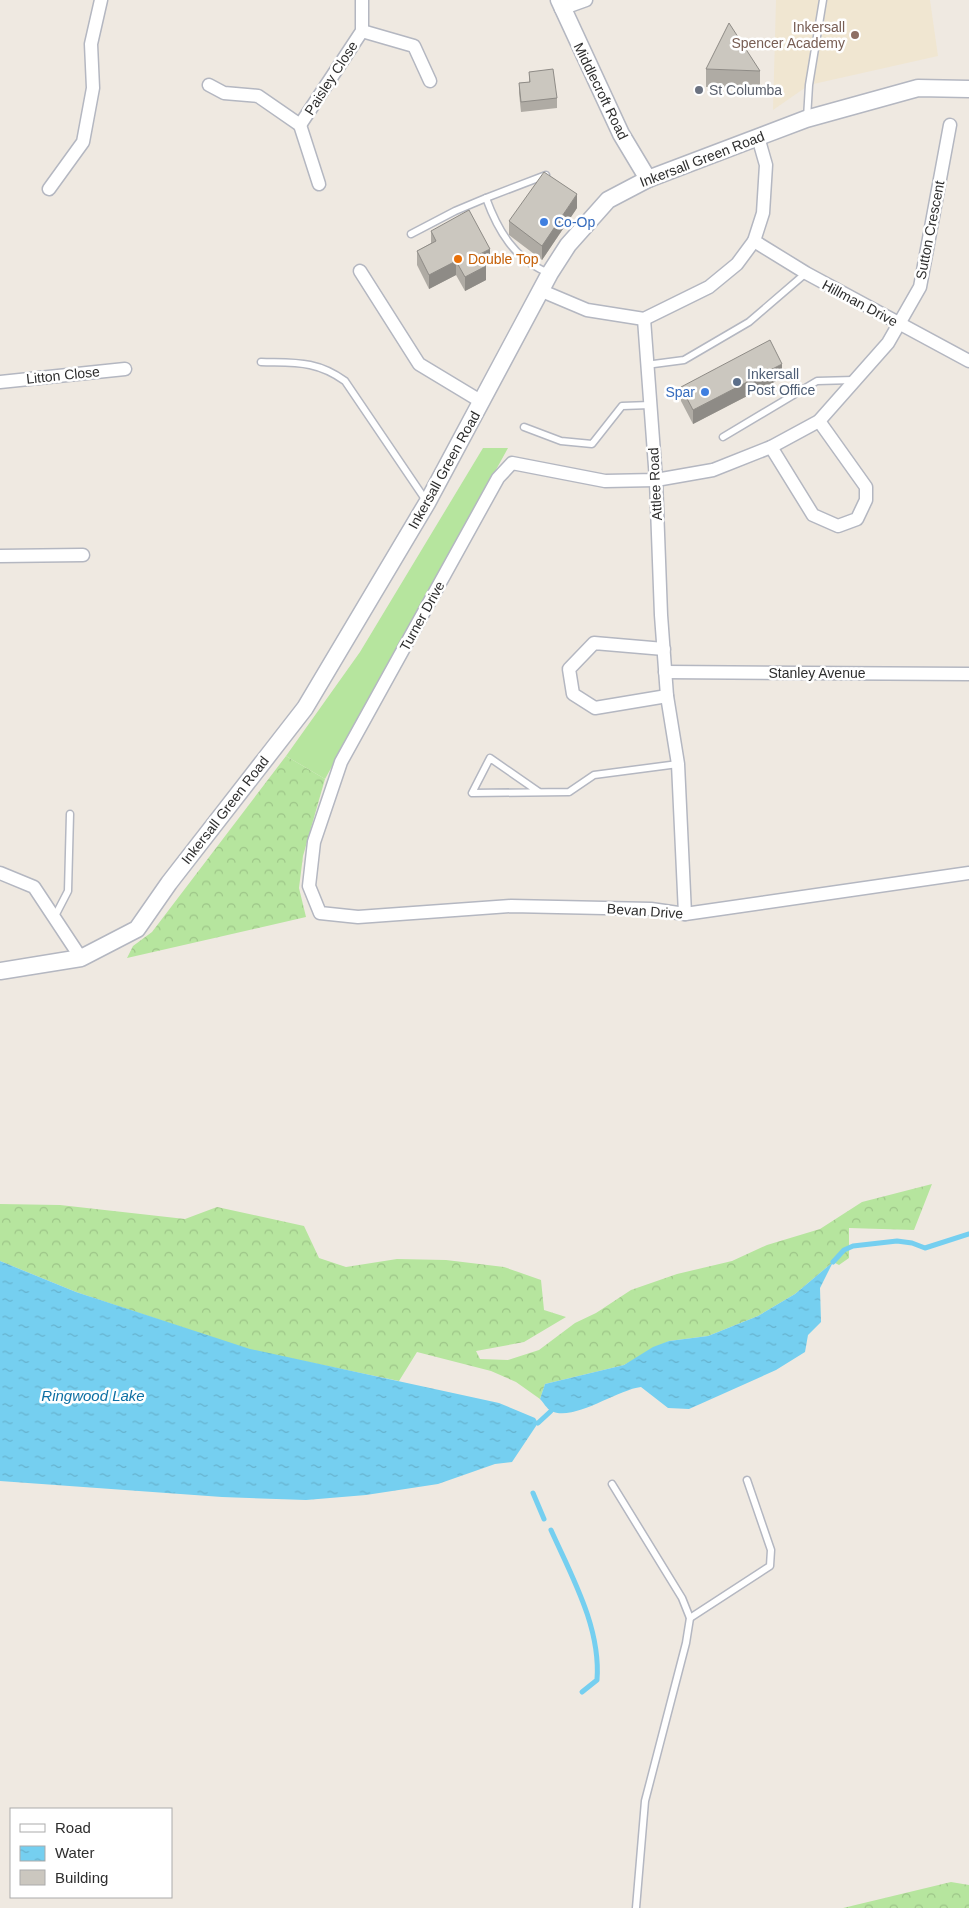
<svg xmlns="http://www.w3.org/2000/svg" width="969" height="1908" font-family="Arial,sans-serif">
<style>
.education{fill:#f0e6d1}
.grass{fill:#b6e59e}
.forest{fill:url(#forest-crowns)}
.water{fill:url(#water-ripples)}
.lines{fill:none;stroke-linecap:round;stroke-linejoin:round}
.stream{stroke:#75cff0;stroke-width:5}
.service-casing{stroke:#b4b7c1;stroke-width:9}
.minor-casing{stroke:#b4b7c1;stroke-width:15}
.tertiary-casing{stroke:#b4b7c1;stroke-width:19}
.service{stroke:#fff;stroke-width:6}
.minor{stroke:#fff;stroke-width:12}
.tertiary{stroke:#fff;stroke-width:16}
.wall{fill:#afaba4}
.shaded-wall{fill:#8e8b86}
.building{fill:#cbc7bf;stroke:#8e8b86}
.education-dot{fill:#8d6e63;stroke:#fff;stroke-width:2}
.worship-dot{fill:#6b7280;stroke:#fff;stroke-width:2}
.shop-dot{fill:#3f7fe0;stroke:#fff;stroke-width:2}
.food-dot{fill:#e8710a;stroke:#fff;stroke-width:2}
.service-dot{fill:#5c6f8a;stroke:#fff;stroke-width:2}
.labels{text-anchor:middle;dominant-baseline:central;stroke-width:5;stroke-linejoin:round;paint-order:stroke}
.education-label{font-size:14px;fill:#785e54;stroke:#fff;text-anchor:end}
.street-label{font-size:14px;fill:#2e2e2e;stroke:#fff}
.worship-label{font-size:14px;fill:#5b616d;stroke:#fff;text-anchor:start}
.shop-label{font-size:14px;fill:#366cbe;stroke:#fff;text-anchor:start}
.food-label{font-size:14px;fill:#c56008;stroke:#fff;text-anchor:start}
.service-label{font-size:14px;fill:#4e5e75;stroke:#fff;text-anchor:start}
.water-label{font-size:15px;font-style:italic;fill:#0d6fa3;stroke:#fff}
</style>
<defs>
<pattern id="forest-crowns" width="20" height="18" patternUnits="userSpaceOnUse" patternTransform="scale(1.25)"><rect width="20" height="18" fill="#b6e59e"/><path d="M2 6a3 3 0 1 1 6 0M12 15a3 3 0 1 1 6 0" fill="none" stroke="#9dc588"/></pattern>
<pattern id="water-ripples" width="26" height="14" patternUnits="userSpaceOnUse" patternTransform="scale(1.25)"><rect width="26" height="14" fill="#75cff0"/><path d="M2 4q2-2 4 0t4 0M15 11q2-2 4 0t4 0" fill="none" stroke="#66b2ce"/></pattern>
</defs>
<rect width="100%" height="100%" fill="#efe9e1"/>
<!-- education -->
<path class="education" d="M776,0h154l8,56 -129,29 -36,25z"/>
<!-- grass -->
<path class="grass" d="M483,448h25l-183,331 -39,-23 74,-104z"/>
<!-- forest -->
<g class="forest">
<path d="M286,756l39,23 -22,77 -4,32 7,29 -179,41 6,-12 19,-14z"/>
<path d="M932,1184l-18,46 -65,-2v30l-10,7 -6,-3 -38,32 -37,22 -50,20 -39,5 -45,24 -79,19 -5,15 -24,-17 -25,-11 -74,-19 -18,29 -149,-31 -174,-58 -76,-31v-57l60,1 125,14 32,-12 87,19 15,32 27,9 51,-8 49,1 58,7 37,13 3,30 22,7 -42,25 -48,9 4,8 28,1 31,-10 36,-27 21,-10 35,-23 46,-16 55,-13 35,-16 53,-16 42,-27z"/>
<path d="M951,1882l18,3v23h-126z"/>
</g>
<!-- water -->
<g class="water">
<path d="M0,1261l76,31 174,57 249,54 36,15 3,5 -26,39 -17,2 -57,20 -72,11 -60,5 -84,-3 -222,-16z"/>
<path d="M833,1262l-13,26 1,34 -13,13 -3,17 -29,18 -87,39 -21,-1 -27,-21c-25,3 -67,35 -90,24 -4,-2 -8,-9 -11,-12l5,-15 79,-19 29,-18 16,-6 39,-5 50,-20 37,-22z"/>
</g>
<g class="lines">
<!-- stream -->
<g class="stream">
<path d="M833,1262l11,-12 9,-4 44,-5 15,2 13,5 44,-14"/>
<path d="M538,1423l13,-12"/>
<path d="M533,1493l11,26"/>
<path d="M551,1530c21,47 50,98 46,150l-15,12"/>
</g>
<!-- service casing -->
<g class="service-casing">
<g id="service">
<path d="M807,118l2,-33 14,-85"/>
<path d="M546,175l-60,23c12,33 29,62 63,75"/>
<path d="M411,234l44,-23 31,-13"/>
<path d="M261,362c33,1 55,-2 84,19l82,121"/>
<path d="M646,365l38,-5 65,-38 57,-49"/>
<path d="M524,427l37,14 31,3 30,-38 28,-1"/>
<path d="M723,437l94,-56 37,-1"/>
<path d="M539,792l-49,-34 -18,35 97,-1 25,-17 84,-11"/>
<path d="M54,918l14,-27 2,-77"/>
<path d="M612,1484l70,114 8,20 -4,25 -41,158 -9,107"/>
<path d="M690,1618l80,-52 1,-16 -24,-70"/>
</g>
</g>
<!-- minor casing -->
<g class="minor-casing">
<g id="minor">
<path d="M561,9l25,-9"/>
<path d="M362,31l52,15 16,35"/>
<path d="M209,85l15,8 34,3 42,29 62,-94v-31"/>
<path d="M300,125l19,59"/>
<path d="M950,125l-30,162 -32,56 -69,78 -48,26 -58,23 -57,10 -51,1 -93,-18 -14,15 -157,284 -27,80 -5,44 11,27 38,4 153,-11 140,3 34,5 284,-41"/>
<path d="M49,189l34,-47 10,-54 -2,-44 10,-44"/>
<path d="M754,241l52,32 163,88"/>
<path d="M360,271l59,93 63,38"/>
<path d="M542,291l45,19 57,9 65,-32 28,-23 17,-23 9,-28 3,-48 -8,-28"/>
<path d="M644,319l12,161 5,135 6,81 11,68 7,150"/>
<path d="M0,382l125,-13"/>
<path d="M771,447l42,68 25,11 19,-7 9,-19v-13l-47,-66"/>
<path d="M0,556l83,-1"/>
<path d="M664,649l-70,-6 -25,26 4,25 22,14 72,-12"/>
<path d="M665,672l304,2"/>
<path d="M0,873l34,14 47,71"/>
</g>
</g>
<!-- tertiary casing -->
<g class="tertiary-casing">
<g id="tertiary">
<path d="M559,0l62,134 27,45"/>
<path d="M0,971l81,-13 56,-29 32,-46 136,-175 122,-205 123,-230 18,-28 40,-45 40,-21 158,-60 112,-31 51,1"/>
</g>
</g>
<!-- service -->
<use href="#service" class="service"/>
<!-- minor -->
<use href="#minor" class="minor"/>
<!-- tertiary -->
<use href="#tertiary" class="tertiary"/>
</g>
<!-- wall -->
<g class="wall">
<path d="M706,69l54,2v18l-54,-2z"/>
<path d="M529,72l28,26v10l-36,4 -2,-19v-10l10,-1z"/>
<path d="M577,208l-35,52 -33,-25v-14z"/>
<path d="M431,231l59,32 -4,2v15l-21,11 -9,-16 -27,14 -12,-24v-14l14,-8z"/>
<path d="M782,378l-89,46 -12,-23v-14z"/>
</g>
<!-- shaded-wall -->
<g class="shaded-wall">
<path d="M577,194v14l-35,52v-14z"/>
<path d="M490,249v14l-10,5v-14z"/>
<path d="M456,261v14l-27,14v-14z"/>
<path d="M486,266v14l-21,11v-14z"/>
<path d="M782,364v14l-89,46v-14z"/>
</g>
<!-- building -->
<g class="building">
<path d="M729,23l31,48 -54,-2z"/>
<path d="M553,69l4,29 -36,4 -2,-19 11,-1 -1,-10z"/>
<path d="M544,172l33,22 -35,52 -33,-25z"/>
<path d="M469,210l21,39 -10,5 6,12 -21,11 -9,-16 -27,14 -12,-24 19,-10 -5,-10z"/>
<path d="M770,340l12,24 -89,46 -12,-23z"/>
</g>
<!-- markers -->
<circle class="education-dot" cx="855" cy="35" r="5"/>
<circle class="worship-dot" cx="699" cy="90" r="5"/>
<g class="shop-dot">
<circle cx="544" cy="222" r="5"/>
<circle cx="705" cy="392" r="5"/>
</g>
<circle class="food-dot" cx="458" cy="259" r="5"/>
<circle class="service-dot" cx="737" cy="382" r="5"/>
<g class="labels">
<!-- education labels -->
<g class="education-label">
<text x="845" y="27">Inkersall<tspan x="845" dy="16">Spencer Academy</tspan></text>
</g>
<!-- street labels -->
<g class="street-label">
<text transform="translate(331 78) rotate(-57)">Paisley Close</text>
<text transform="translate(601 91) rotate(64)">Middlecroft Road</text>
<text transform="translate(702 159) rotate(-21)">Inkersall Green Road</text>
<text transform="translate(930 230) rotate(-79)">Sutton Crescent</text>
<text transform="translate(860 303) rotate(28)">Hillman Drive</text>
<text transform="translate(63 375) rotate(-6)">Litton Close</text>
<text transform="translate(444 470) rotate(-61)">Inkersall Green Road</text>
<text transform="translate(655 484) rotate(-93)">Attlee Road</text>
<text transform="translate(422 616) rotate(-61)">Turner Drive</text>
<text x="817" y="673">Stanley Avenue</text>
<text transform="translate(225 810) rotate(-52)">Inkersall Green Road</text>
<text transform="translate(645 911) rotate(4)">Bevan Drive</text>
</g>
<!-- worship labels -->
<g class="worship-label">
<text x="709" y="90">St Columba</text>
</g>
<!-- shop labels -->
<g class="shop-label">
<text x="554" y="222">Co-Op</text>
<text x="695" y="392" text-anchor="end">Spar</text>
</g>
<!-- food labels -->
<g class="food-label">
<text x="468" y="259">Double Top</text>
</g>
<!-- service labels -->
<g class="service-label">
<text x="747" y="374">Inkersall<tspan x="747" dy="16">Post Office</tspan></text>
</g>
<!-- water labels -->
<g class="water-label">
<text x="93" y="1395">Ringwood Lake</text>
</g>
</g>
<!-- legend -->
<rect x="10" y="1808" width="162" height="90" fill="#ffffff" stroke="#ababab"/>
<rect x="20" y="1824" width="25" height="8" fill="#ffffff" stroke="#ababab"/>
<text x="55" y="1833" font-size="15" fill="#2e2e2e">Road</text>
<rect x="20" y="1846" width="25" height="15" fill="url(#water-ripples)" stroke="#ababab"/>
<text x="55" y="1858" font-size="15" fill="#2e2e2e">Water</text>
<rect x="20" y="1870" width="25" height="15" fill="#cbc7bf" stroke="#ababab"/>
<text x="55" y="1883" font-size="15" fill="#2e2e2e">Building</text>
</svg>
